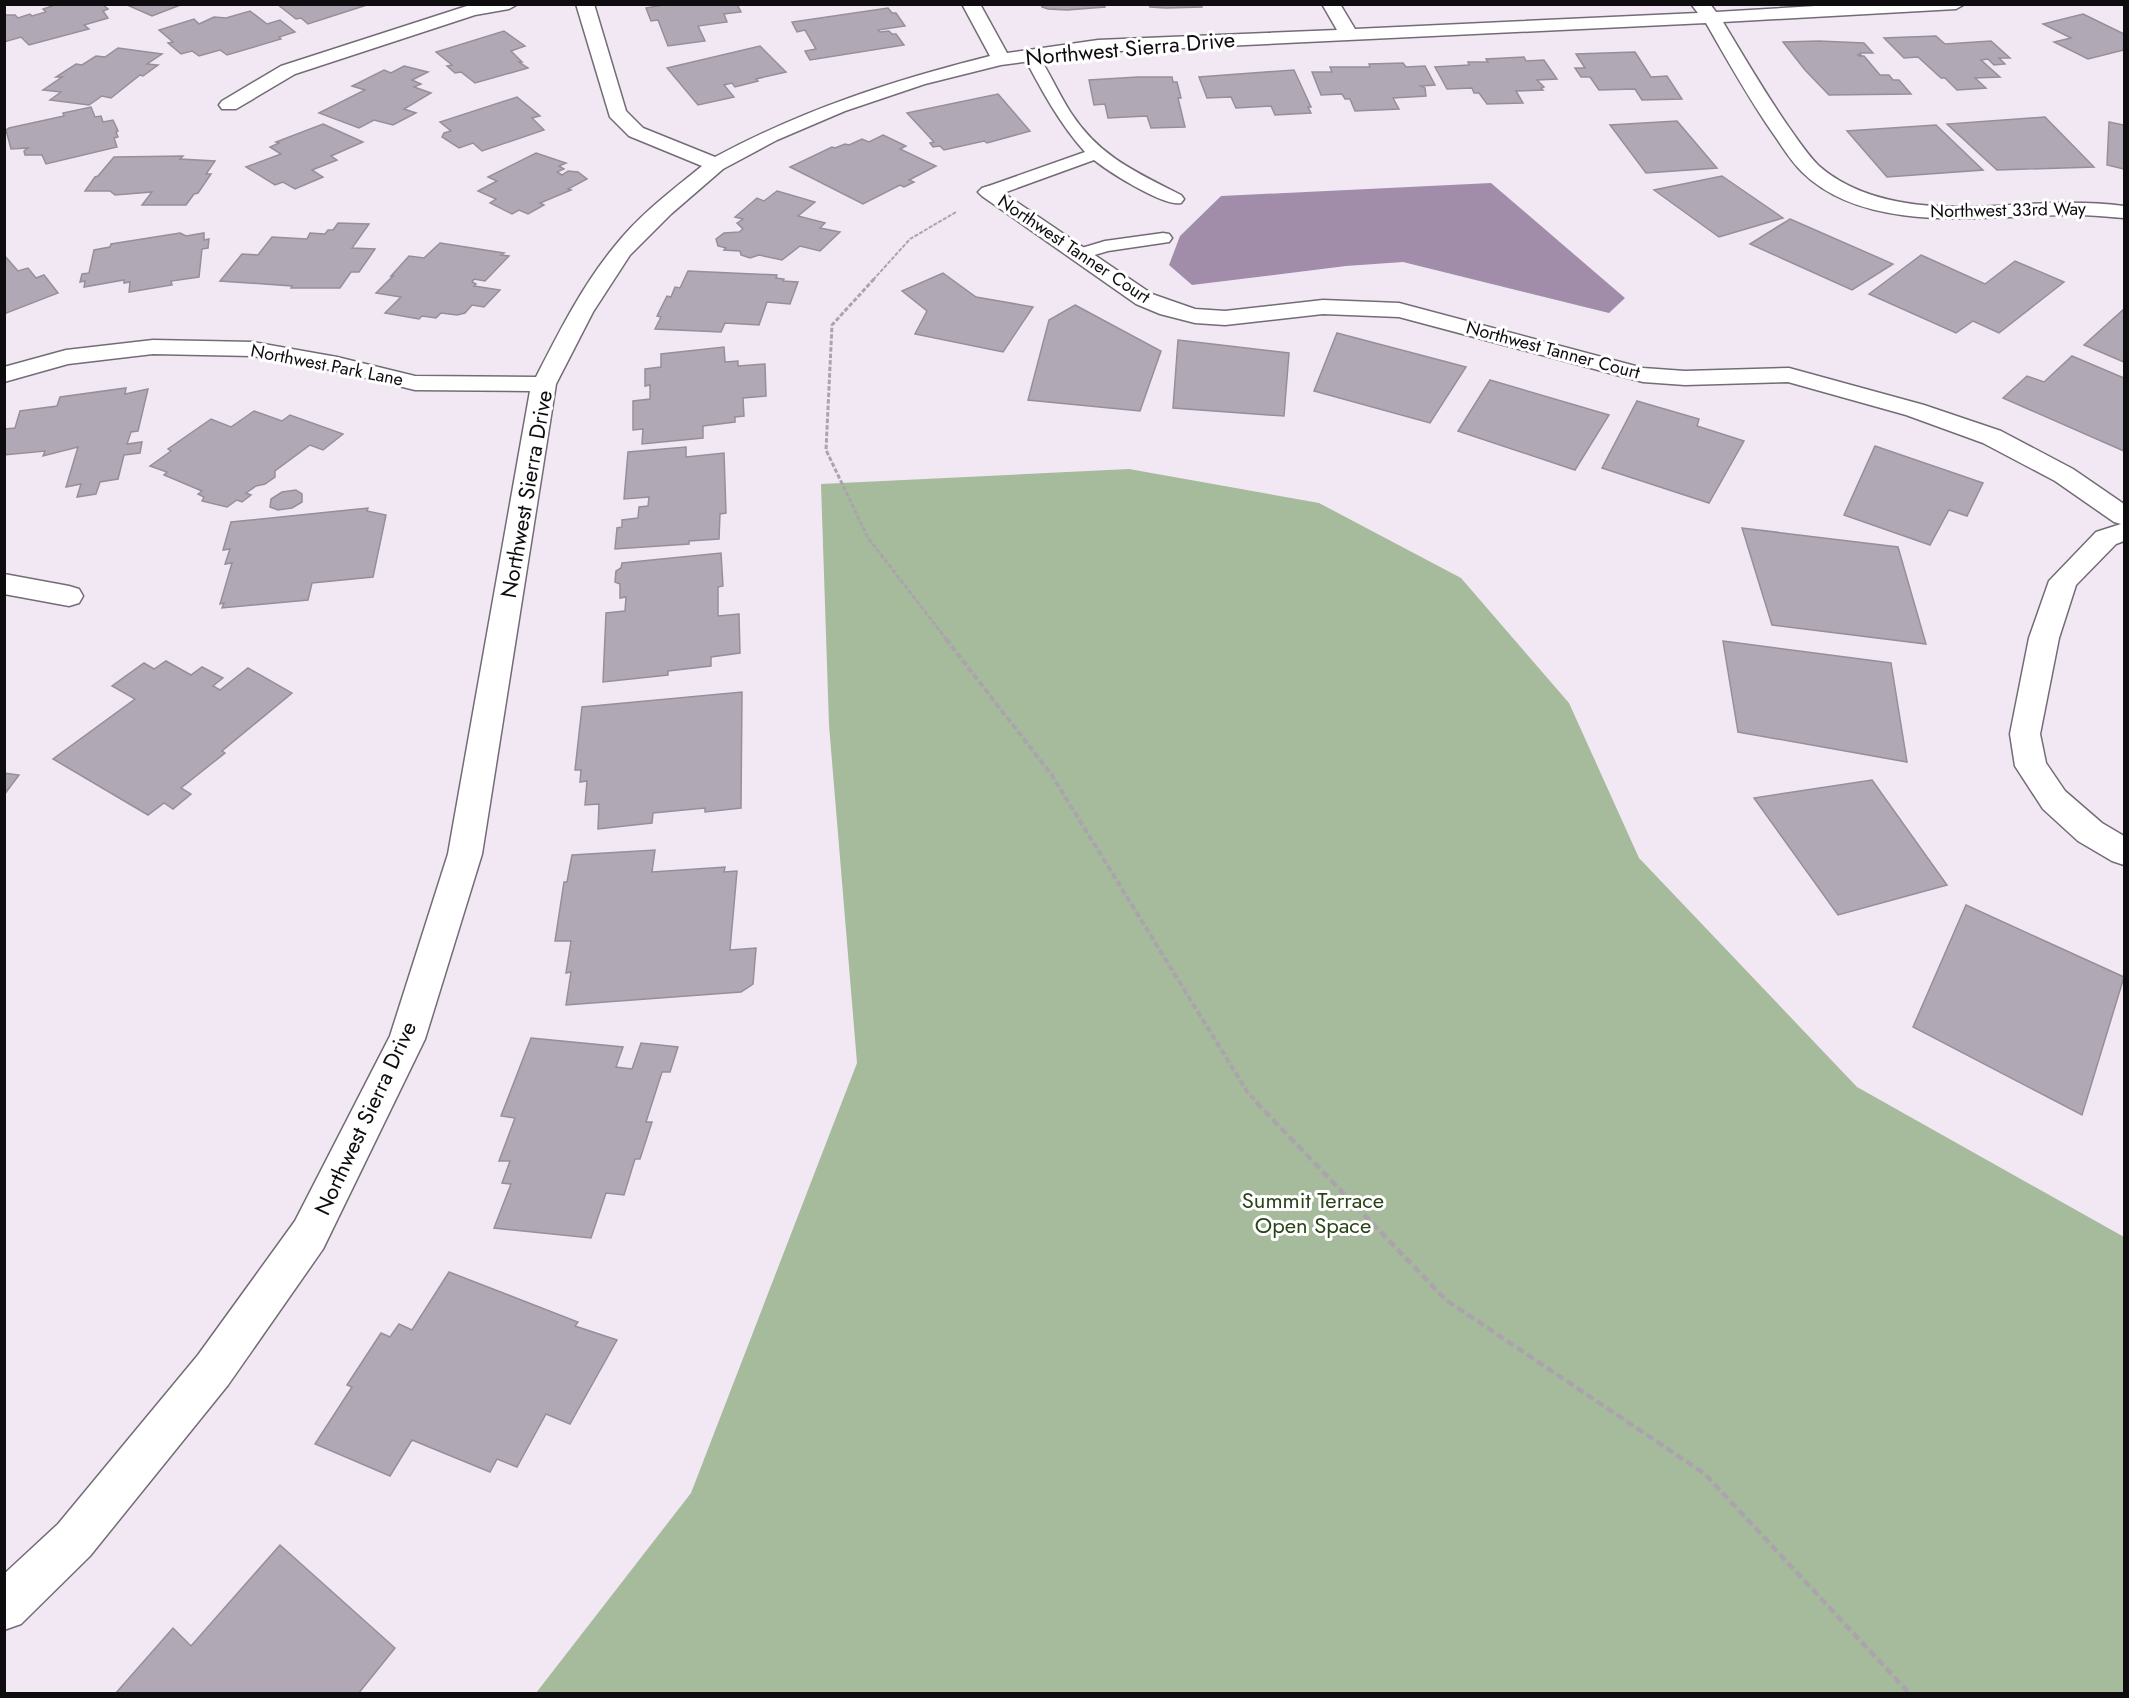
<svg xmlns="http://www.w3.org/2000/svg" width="2129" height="1698" font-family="Jost,sans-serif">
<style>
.forest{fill:#a6ba9c}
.water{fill:#a18daa}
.building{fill:#b0a8b4;stroke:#968f99;stroke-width:1.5}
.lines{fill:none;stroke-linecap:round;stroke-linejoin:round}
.service-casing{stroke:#736c76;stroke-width:3}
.minor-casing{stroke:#736c76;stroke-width:3}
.path-far3{stroke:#aba4ad;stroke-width:2;stroke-dasharray:4 1.5;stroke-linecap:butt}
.path-far2{stroke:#aba4ad;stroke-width:3;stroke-dasharray:4.5 2;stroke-linecap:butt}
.path-far1{stroke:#aba4ad;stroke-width:4;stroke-dasharray:6 3;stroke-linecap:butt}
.path{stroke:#aba4ad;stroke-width:4.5;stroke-dasharray:8 4;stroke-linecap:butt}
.service{fill:#fff;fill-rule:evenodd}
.minor{fill:#fff;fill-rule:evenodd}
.labels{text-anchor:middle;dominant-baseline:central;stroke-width:6;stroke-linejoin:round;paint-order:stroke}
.far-street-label{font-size:18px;fill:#0f0c10;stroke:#fff}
.street-label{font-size:22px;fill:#0f0c10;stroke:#fff}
.park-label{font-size:22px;fill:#294518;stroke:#fff}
</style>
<rect width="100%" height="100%" fill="#f1e8f4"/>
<!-- forest -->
<path class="forest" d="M1129,469l190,34 142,75 108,125 70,155 218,229 267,150v456h-1588l155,-200 166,-430 -28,-338 -8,-241z"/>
<!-- water -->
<path class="water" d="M1491,183l134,115 -16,15 -206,-51 -57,4 -154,19 -23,-20 11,-29 41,-40z"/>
<!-- building -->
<g class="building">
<path d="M58,4h44l6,5 -5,2 5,7 -24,7 5,4 -60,16 -8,-8 -17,5v-27h11l3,3 12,-4 2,2 14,-4 -3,-3z"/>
<path d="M125,4h58l-31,12z"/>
<path d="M277,4h93l-62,20 -7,-6 -5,1z"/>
<path d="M737,4l4,8 -17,2 3,8 -29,4 7,15 -37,5 -10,-26 -7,1 -5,-13 22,-4z"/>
<path d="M1041,4h63l1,3 -38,3 -19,-1 -6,-2z"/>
<path d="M1149,4h52l1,3 -36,1 -16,-1z"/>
<path d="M888,8l4,5h4l9,13 -27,4 2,2 9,-1 3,3h4l8,11 -94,15 -5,-9 11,-2 -11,-19 -8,2 -5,-10z"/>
<path d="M250,11l17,13 13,-4 15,12 -16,5 2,2 -54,16 -7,-5 -21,6 -7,-5 -11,3 -13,-11 5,-1 -14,-12 35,-11 5,5 15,-7 12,1z"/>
<path d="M2083,14l41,20v16l-36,9 -34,-17 17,-4 -28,-14z"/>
<path d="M504,31l21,15 -14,5 11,11h-3l9,6 -53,15 -14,-11 -6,1 -8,-7 5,-1 -16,-13z"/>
<path d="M1936,36l9,8 46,-3 19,17h-11l6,6 -11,1 -6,-6 -7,1 19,17 -25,1 11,10 -29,2 -12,-12h-4l-23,-21 -14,1 -20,-20z"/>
<path d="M1819,41l45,2 9,10h-13l1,2h-3l1,1h5l16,19h9l4,5h6l12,14 -82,1 -24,-25 -22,-28z"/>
<path d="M760,46l26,26 -30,7 2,2 -23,6 -3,-4 -8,2 10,12 -36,8 -31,-37z"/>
<path d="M118,48l44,6 -15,10 11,1 -15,11 -3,-1 -29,23 -9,-2 -13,9 -39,-5 11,-8 -18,-2 19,-13h-6l20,-13 6,1 14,-9 9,1z"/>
<path d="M1635,52l16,25 16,-1 15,23 -40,1 -7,-11 -36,1 -9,-13h-9l-6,-9h10l-9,-14z"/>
<path d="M1524,57l2,4 18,-1 13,19 -20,1 7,7 -3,1 2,2 -27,1 7,12 -36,1 -8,-11h-5l-2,-5 -25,1 -12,-22 34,-2 -1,-3h20l-2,-3z"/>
<path d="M1403,63l3,4 19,-1 10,19 -14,1 4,2 1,8 -33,2 6,11 -44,2 -5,-12h-5l-3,-5 -21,1 -9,-23h20l-2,-5h40l-1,-3z"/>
<path d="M404,66l24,6 -16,8 9,4 -7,3 17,6 -27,16 12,4 -23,12 -19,-5 -15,8 -40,-15 46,-23 -13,-4 32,-16 7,3z"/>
<path d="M1294,70l17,37h-3l3,6 -36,2 -4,-9 -35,2 -5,-11 -24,1 -8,-21z"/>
<path d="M1138,77h34l1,5h4l4,16h-3l7,29 -34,1 -4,-12 -39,2 -3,-14 -11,1 -5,-25z"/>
<path d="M998,94l32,37 -43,12 -3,-2 -40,9 -4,-4 -7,1 -3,-4 4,-1 -27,-29z"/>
<path d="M517,97l23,19 -8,2 12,12 -62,21 -9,-8 -14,5 -17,-11 2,-4 7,-2 -11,-9z"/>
<path d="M91,107l4,10 6,-1 2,6 10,-2 5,11 -2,1 2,5 -4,1 3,9 -71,17 -4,-9h-17l-1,-4 4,-3 -17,1 -5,-19 3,-2 55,-12 -1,-3z"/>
<path d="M2045,117l49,50 -97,3 -50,-46z"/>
<path d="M1677,121l40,47 -71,5 -36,-48z"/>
<path d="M2109,122l15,3v44l-17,-4z"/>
<path d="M323,124l40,18 -32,14 6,4 -25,10 11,7 -28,12 -12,-7 -8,3 -29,-18 35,-13 -11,-7 9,-4 -3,-1z"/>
<path d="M1936,125l47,45 -96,7 -40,-46z"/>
<path d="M883,135l23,11 -6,3 36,17 -27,14 5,2 -10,5 -4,-2 -37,19 -73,-37 42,-20 3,1 10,-4 4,1 13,-6 7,3z"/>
<path d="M536,153l30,10 -7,3 5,3 -7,3 5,3 6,-4 10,1 9,7 -19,10 3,1 -31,13 4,2 -16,9 -9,-4 -7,4 -22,-11 6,-4 -18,-8 19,-10 -9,-4z"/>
<path d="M183,156l-3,3 35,2 -9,13h5l-13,19 -4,1 -8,11h-44l10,-13 -37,3 -5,-4h-25l10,-14 3,-1 16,-19z"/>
<path d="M1722,176l61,42 -64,19 -65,-47z"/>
<path d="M777,191l38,11 -17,14 27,7 -5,5 20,4 -20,19 -20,-5 -18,14 -23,-5 -9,3 -9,-3 -1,-4 -16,-1 2,-2 -8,-2 -2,-7 8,-6 15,-1 4,-3 -6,-6 6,-4 -8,-2 22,-19 7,3z"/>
<path d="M1790,219l103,45 -41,26 -102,-46z"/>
<path d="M338,223l31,1 -17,24 23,1 -16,23h-8l-11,16h-49l1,-2 -72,-5 22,-27 16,1 14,-18 35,2 3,-6 15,1 3,-4h5z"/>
<path d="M180,233l6,3 18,-3v7l5,-1 -1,9 -6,1 -3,28 -28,4 1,4 -43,7 1,-10 -6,1v-3l-40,7 1,-6 -5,1 2,-8 7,-1 5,-23 16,-3 1,-3z"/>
<path d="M440,243l64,10 -3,2 8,1 -24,25 -11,-2 -2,3 4,2 -2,2 26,4 -16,17 -12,-2 -7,8 -8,2 -16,-2 -5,5 -14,-2 -3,3 -34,-6 16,-16 -25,-4 17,-17h-2l18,-20 15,2z"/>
<path d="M4,255l14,16 10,-3 8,10 8,-3 14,18 -54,21z"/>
<path d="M1921,255l64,29 30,-23 49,21 -65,51 -26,-12 -17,12 -87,-39z"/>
<path d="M688,271l89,4 -1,3 8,1 -1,2 15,1 -8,22 -23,-2 -8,23 -34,-2 -4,9 -66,-3 6,-12 -4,-1 10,-20 4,1 4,-10 5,1z"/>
<path d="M943,273l33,24 57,10 -30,45 -88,-18 12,-23 -25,-20z"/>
<path d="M1075,305l86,46 -21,60 -112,-11 21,-80z"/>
<path d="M2124,309v53l-40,-17z"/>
<path d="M1337,333l129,34 -36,56 -116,-32z"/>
<path d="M1178,340l111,13 -5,63 -111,-8z"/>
<path d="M724,347l1,15 13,-1v5l27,-2 1,32 -23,2 1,18 -9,1v5l-32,4v12l-61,6 1,-15 -10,1v-29l17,-2v-14l-5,1v-17l16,-2v-13z"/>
<path d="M2072,356l52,22v73l-121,-53 24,-22 17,6z"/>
<path d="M1490,380l119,35 -34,55 -117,-39z"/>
<path d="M126,388l-1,6 23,-5 -10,42 -7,1 -4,12 15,-2 -2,11 -16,2 -6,24 -18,3 -4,12 -19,3 4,-13 -15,3 12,-40 -35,9 2,-5 -41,4 1,-26 10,-1 5,-17 37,-5 3,-9z"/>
<path d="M1637,401l62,18 -2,7 47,15 -35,62 -107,-35z"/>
<path d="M254,411l28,10 8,-6 53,19 -20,16 -13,-5 -35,26v6l-10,7 -9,2 -10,7 5,2 -9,7 -5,-2 -10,7 -25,-6 2,-4 -6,-3 4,-3 -38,-16 3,-3 -17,-6 21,-15 -3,-2 43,-30 20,8z"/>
<path d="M1875,446l108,37 -16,33 -18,-6 -19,35 -86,-30z"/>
<path d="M686,447v10l38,-4 2,60 -6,1 -1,25 -30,2v3l-74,5 2,-21 5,-1v-7l16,-2 1,-11 9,-1 1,-9 -25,2 4,-47z"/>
<path d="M296,490l6,4v8l-10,6 -14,2 -8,-3 1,-8 11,-7z"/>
<path d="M368,508l-1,3 19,4 -13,62 -61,6 -4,17 -86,8 2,-5 -4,1 12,-41 -7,1 5,-15 -7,1 8,-28z"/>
<path d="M1742,528l156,19 28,97 -154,-19z"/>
<path d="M721,553l2,33 -5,1v29l21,-2 1,39 -29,4v9l-43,5v4l-65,7 3,-69 19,-2 1,-14 -6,1v-14l-5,-2 1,-11 5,-3 1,-5z"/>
<path d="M1723,641l168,22 16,99 -169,-30z"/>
<path d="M166,661l25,14 11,-8 21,11 -10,8 7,4 28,-22 44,25 -70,58 3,2 -44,35 10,6 -18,15 -9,-6 -16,12 -95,-56 82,-60 -23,-13 32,-23 10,6z"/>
<path d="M742,692l-1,116 -36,4v-4l-52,5 -1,10 -54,6 1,-25 -14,1 2,-24 -7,1 1,-12h-6l7,-63z"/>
<path d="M4,773l15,2 -15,20z"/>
<path d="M1872,780l75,105 -109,30 -84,-117z"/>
<path d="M655,850l-3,22 73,-5 -1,5 13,-1 -7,79 26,-2 -3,36 -12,8 -175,13 5,-33 -5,1 5,-32h-16l9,-59h3l5,-27z"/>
<path d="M1966,905l158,72 -42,138 -169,-88z"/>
<path d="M531,1038l92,9 -7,20 16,2 9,-26 37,4 -8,25h-8l-16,50h6l-12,37h-5l-11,36 -18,-2 -15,45 -97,-10 17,-44 -9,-1 8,-22h-11l16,-43 -14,-2z"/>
<path d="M449,1272l129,50 -3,4 42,14 -47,84 -24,-10 -29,53 -20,-8 -7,13 -78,-32 -22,36 -75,-32 37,-57 -5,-2 34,-52 9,4 9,-13 13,6z"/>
<path d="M280,1545l115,103 -37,46h-243l58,-66 18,18z"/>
</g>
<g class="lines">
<!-- service casing -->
<g class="service-casing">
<g id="service">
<path d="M1031,50l5,2c13,19 22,41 35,61 29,44 65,59 110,82l3,4 -3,4c-17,4 -72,-31 -87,-43l-99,36h-12l-3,-4 3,-4 102,-36c-26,-29 -44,-63 -62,-97z"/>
<path d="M1163,233l6,1 3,4 -3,4 -61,9 -27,8 -6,-1 -3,-4 3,-4 30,-9z"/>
</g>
</g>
<!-- minor casing -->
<g class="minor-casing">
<g id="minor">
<path d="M473,4h45l-9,5 -34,6 -180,59 -59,35h-14l-3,-4 3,-4 59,-35z"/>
<path d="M576,4h18l32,107 17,17 72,29c90,-48 176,-76 275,-101l-28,-52h18l27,49 91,-13 239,-10 -15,-26h18l15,25 343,-16 -7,-9h19l6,8 133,-8h116l-9,5 -233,13c21,35 42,71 65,104 10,14 19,28 31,40 40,35 100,42 151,41 52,-2 103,-8 154,-1v12c-19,-1 -39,-4 -59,-3 -80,1 -199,20 -263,-43 -12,-12 -20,-26 -30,-40 -24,-35 -45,-72 -66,-109l-608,29 -97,13 -76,19 -80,27 -68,29 -54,29 -52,45 -41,41 -37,57 -37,72 -74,470 -57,185 -102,210 -95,136 -138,171 -69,68 -17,6v-56l54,-50 140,-169 97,-134 95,-185 58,-182 82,-463 -115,-1 -78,-19 -84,-15 -100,-2 -85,10 -64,18v-15l62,-17 87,-10 100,2 84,15 78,19 121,1c23,-45 46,-91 78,-130 24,-31 57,-56 88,-81l-73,-30 -19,-19z"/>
<path d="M989,186l7,2 156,106 43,15 30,2 98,-11 76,3 244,65 42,3 104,-3 135,37 77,26 72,38 51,35v37l-8,3 -40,41 -17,53 -19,96 6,29 19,28 37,32 22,13v29l-12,-4 -34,-20 -35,-32 -28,-43 -5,-32 19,-96 20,-57 47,-49 25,-8 -7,-2 -59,-41 -72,-38 -77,-28 -118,-33 -103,3 -42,-3 -244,-65 -76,-3 -98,11 -30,-2 -35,-9 -24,-10 -154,-108 -4,-4 4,-4z"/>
<path d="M4,574l65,12 10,3 4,7 -4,7 -10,3 -65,-12z"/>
</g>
</g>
<!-- path-far3 -->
<path class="path-far3" d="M873,280l37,-41 46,-27"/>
<!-- path-far2 -->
<path class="path-far2" d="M874,279l-42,46 -6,125 42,88 79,102"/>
<!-- path-far1 -->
<path class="path-far1" d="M946,639l105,135 197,319 10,10"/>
<!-- path -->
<path class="path" d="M1256,1102l190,198 259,174 205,220"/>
<!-- service -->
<use href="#service" class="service"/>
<!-- minor -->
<use href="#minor" class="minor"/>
</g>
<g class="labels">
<!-- far-street labels -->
<g class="far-street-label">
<text transform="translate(2008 210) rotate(-1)">Northwest 33rd Way</text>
<text transform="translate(1074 249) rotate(34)">Northwest Tanner Court</text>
<text transform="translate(1553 350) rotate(15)">Northwest Tanner Court</text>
<text transform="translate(327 365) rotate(11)">Northwest Park Lane</text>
</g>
<!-- street labels -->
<g class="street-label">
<text transform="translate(1130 48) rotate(-5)">Northwest Sierra Drive</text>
<text transform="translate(526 494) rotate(-80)">Northwest Sierra Drive</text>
<text transform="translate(365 1118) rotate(-65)">Northwest Sierra Drive</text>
</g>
<!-- park labels -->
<g class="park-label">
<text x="1313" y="1200">Summit Terrace<tspan x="1313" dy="25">Open Space</tspan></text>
</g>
</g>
<!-- border -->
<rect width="2129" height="1698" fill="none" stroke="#0f0c10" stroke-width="12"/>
</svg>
